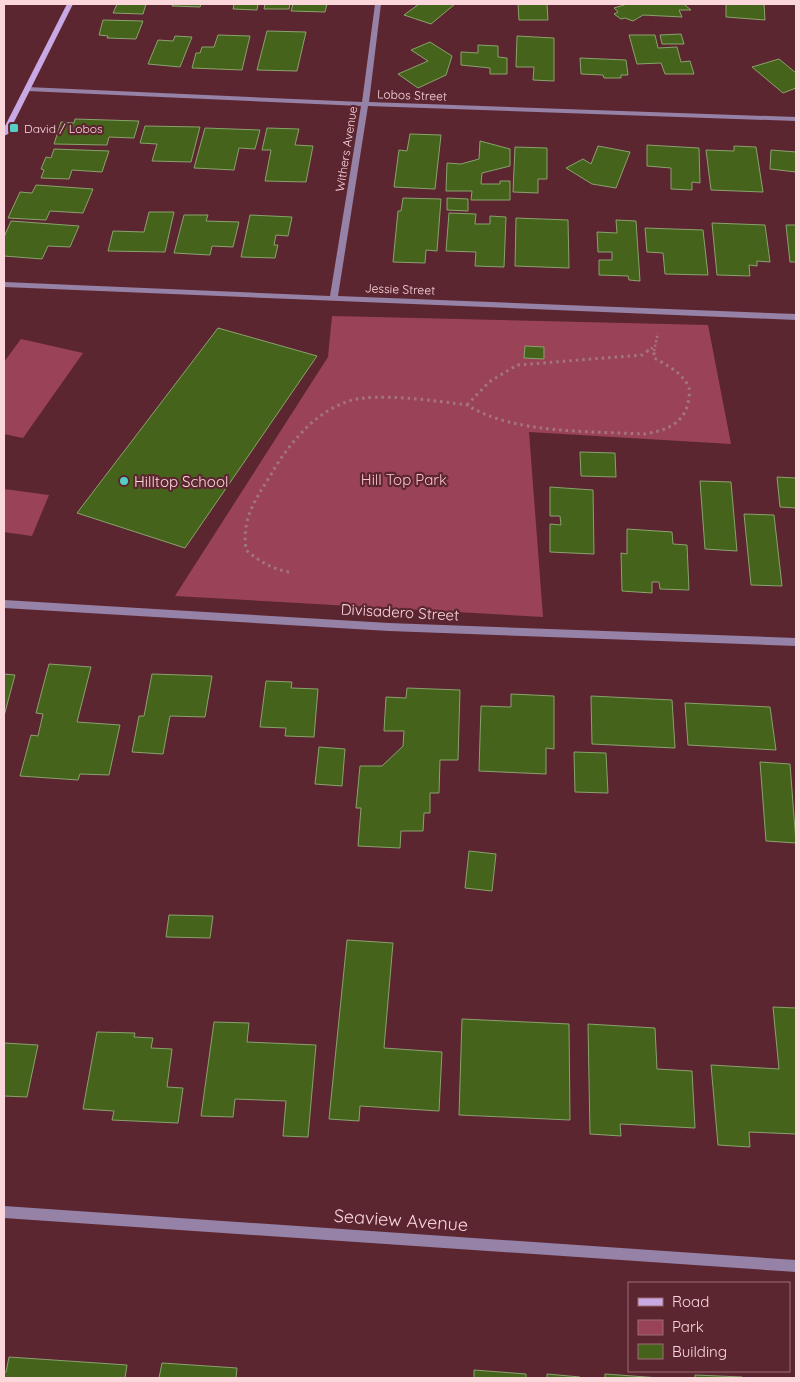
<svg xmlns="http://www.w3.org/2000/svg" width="800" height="1382" font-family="Quicksand,sans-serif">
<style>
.green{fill:#9b4356}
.building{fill:#46631c;stroke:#89a26d}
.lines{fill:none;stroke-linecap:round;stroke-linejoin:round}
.path-far1{stroke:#a3767e;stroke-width:2.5;stroke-dasharray:2 2.5;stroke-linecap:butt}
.path{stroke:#a3767e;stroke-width:3;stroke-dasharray:2.5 4;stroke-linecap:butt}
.street{fill:#9582a6;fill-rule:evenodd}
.secondary{fill:#c9a9e4;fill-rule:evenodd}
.poi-dot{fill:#55cec5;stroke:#5c2631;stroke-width:2}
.labels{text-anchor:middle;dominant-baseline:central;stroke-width:4.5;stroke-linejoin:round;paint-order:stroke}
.far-street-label{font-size:12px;fill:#fbd7dc;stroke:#5c2631}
.far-poi-label{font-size:12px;fill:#fbd7dc;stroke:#5c2631;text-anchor:start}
.park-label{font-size:15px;fill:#fac2ca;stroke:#5c2631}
.poi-label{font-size:15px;fill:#fbd7dc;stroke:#5c2631;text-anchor:start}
.street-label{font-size:15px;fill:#fbd7dc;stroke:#5c2631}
.near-street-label{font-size:18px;fill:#fbd7dc;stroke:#5c2631}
</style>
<rect width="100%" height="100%" fill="#5c2631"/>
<!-- green -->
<g class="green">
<path d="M332,316l376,9 23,119 -202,-12 14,185 -368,-21 153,-239z"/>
<path d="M21,339l62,14 -60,85 -19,-4v-72z"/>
<path d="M4,489l45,6 -17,41 -28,-4z"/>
</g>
<!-- building -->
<g class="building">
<path d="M117,4h29l-3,10 -30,-1z"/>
<path d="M173,4h28l-1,3 -28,-1z"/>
<path d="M234,4h24l-1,6 -24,-1z"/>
<path d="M265,4h25l-1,5h-25z"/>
<path d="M293,4h34l-2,8 -34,-1z"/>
<path d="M419,4h36l-24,20 -27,-9z"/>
<path d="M518,4h29l1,16h-29z"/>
<path d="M627,4h61l-3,1 6,5h-12l3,7 -39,-2 -10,6 -8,-3 -4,1 -7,-5 4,-2 -4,-4z"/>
<path d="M726,4h38l1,16 -39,-3z"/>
<path d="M103,20l40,1 -7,18 -29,-1 1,-2 -9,-1z"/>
<path d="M267,31l39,1 -9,39 -40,-1z"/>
<path d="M681,34l3,10h-22l-2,-9z"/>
<path d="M218,35l32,1 -8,34 -50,-2 4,-15h4l2,-6h12z"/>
<path d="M629,35h26l3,13 19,-1 4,15 9,-1 4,13h-29l-4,-11 -24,1z"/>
<path d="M175,36l17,1 -12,30 -32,-3 10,-24 15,1z"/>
<path d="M517,36l37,2v43l-21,-1 1,-13h-18z"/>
<path d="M430,42l22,14 -6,19 -28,13 -20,-14 30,-13 -17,-11z"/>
<path d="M478,45l20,1v11l9,1v16h-17v-6l-29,-3v-13l17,1z"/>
<path d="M580,58l46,2 2,15h-7v3h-17l-1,-3 -22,-1z"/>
<path d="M779,59l17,14v15l-13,5 -31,-26z"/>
<path d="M75,119l64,2 -5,17 -25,-1 -2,8 -53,-1 7,-22 13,1z"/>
<path d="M145,126l55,1 -9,35 -39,-1 5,-17 -17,-1z"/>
<path d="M205,128l55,2 -5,19 -16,-1 -5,22 -40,-2z"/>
<path d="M267,128l32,1 -4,16 18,1 -7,36 -41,-1 6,-31h-9z"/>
<path d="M410,134l31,1 -6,54 -41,-2 5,-37 8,1z"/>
<path d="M480,141l30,8v17l-28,7 -1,11h19v-3h10v19h-39l1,-9h-26l1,-28 14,1 18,-5z"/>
<path d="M647,145l52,3 1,35 -8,-1v8l-21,-1v-21l-24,-2z"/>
<path d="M598,146l32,6 -14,36 -24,-4 -26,-16 17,-9 8,5z"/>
<path d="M734,146l22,1 7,45 -52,-2 -5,-40 28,1z"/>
<path d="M515,147l32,1v31h-9v14l-25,-1z"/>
<path d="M54,149l55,2 -7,21 -30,-2 -3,9 -28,-1 3,-8 -3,-1 5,-12 5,1z"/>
<path d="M771,150l25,2v20l-26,-3z"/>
<path d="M36,185l57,4 -10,24 -33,-2 -4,9 -38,-2 12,-26 12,1z"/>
<path d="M403,198l38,1 -4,52 -11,-1 -1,13 -32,-1 5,-51h3z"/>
<path d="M447,198l21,1v12l-21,-1z"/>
<path d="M149,212h25l-9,40 -57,-1 5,-20 31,1z"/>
<path d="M449,213l27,1 -1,10h15v-8l16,1 -2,50 -29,-1 1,-14 -30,-1z"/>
<path d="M184,215h24l-2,6 33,1 -6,25 -21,-1 -2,9 -36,-2z"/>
<path d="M250,215l42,2 -4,19 -12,-1 -2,10h4l-3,13 -34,-1z"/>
<path d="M516,218l52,2 1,48 -54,-2z"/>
<path d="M616,220l20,1 4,60 -11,-1 -1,-4 -29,-1v-15h13v-8h-14l-1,-20 20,1z"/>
<path d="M11,221l68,5 -9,21 -22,-1 -6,13 -38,-3v-19z"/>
<path d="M712,223l53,2 5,37 -13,-1v5l-8,-1 1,11 -33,-1z"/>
<path d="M786,225h10v37h-6z"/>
<path d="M645,228l58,2 5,45 -43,-1 -2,-21 -16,-1z"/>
<path d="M218,328l99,28 -132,192 -108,-35z"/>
<path d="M525,346l19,1v12l-20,-1z"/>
<path d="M580,452l35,1 1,24 -35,-1z"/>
<path d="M777,477l19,1v30l-16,-1z"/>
<path d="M700,481l31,1 6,69 -32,-2z"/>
<path d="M550,487l43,3 1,64 -44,-2v-28l11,1 -1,-9h-10z"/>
<path d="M744,514l30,1 8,71 -31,-1z"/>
<path d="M627,529l45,3 1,12 14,1 2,45 -29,-1 -1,-7h-7v11l-30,-2 -1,-38 6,1z"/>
<path d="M49,664l42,3 -14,55 43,3 -11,50 -29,-1 -2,6 -58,-4 11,-41 7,1 5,-22 -7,-1z"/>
<path d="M4,674l11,1 -11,41z"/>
<path d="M152,674l60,2 -7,41 -35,-1 -7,38 -31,-2 7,-36h5z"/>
<path d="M266,681l26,1 -1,6 27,1 -4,48 -29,-1 1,-8 -26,-1z"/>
<path d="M407,688l53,2 -2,70h-18l-1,33h-9v20h-6l-1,18h-22l-1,17 -42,-2 3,-38h-5l4,-42h22l21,-20 1,-15h-20l2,-34 20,1z"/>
<path d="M511,694l43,2v53l-8,-1v26l-67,-3 2,-65 30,1z"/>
<path d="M591,696l81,4 3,48 -83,-4z"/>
<path d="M685,703l85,4 6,43 -88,-5z"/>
<path d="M319,747l26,2 -3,37 -27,-2z"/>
<path d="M574,752l32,1 2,40 -33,-1z"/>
<path d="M760,762l30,2 6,79 -30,-2z"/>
<path d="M469,851l27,3 -4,37 -27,-3z"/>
<path d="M169,915l44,1 -3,22 -44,-1z"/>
<path d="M347,940l46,3 -9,105 58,4 -3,59 -79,-5 -1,15 -30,-2z"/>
<path d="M773,1007l23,1v126l-47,-2 1,15 -32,-2 -7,-80 68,4z"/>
<path d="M462,1019l107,5 1,96 -111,-5z"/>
<path d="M214,1022l35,1 -2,19 69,3 -8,92 -25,-1 3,-35 -51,-2 -2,18 -32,-1z"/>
<path d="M588,1024l67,4 2,41 35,2 3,57 -75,-4 1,12 -31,-2z"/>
<path d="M97,1032l38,1 -1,4 19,1 -2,10 21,1 -5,38 16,1 -5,35 -66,-3 2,-9 -31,-2z"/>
<path d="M4,1043l34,2 -11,52 -23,-1z"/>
<path d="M9,1357l118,8 -2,13h-121v-6h2z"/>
<path d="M162,1363l75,5 -1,10h-77z"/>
<path d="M474,1370l52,4v4h-52z"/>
<path d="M547,1374l33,3v1h-33z"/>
<path d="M605,1374l55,4h-55z"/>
<path d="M695,1375l47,2v1h-47z"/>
</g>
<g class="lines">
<!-- path-far1 -->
<g class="path-far1">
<path d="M647,351l7,-4"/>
<path d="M654,351l4,-18"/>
</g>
<!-- path -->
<g class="path">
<path d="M467,405l22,-23 28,-17 125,-10 7,-5"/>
<path d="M289,572c-17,-3 -30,-11 -43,-22 -4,-32 8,-48 24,-74 18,-31 43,-63 79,-75 26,-9 89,0 118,4 46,29 123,26 177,29 20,-3 39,-9 44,-31 1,-5 2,-11 1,-15 -5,-14 -23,-24 -35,-30v-8"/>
</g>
<!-- street -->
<g class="street">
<path d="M375,4h6l-12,98 427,15v4l-428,-15 -30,190 458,18v6l-792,-33v-5l326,14 31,-190 -334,-15 -3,-2 3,-2 335,15z"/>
<path d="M4,600l385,23 407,15v8l-407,-15 -385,-23z"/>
<path d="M4,1206l792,54v12l-792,-54z"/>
</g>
<!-- secondary -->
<path class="secondary" d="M67,4h6l-65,130 -4,2v-8z"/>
</g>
<!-- markers -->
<g class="poi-dot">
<rect x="9" y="123" width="10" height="10" rx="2.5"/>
<circle cx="124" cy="481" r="5"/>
</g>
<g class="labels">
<!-- far-street labels -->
<g class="far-street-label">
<text transform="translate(412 95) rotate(2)">Lobos Street</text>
<text transform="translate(346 149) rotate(-81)">Withers Avenue</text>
<text transform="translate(400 289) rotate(2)">Jessie Street</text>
</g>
<!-- far-poi labels -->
<g class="far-poi-label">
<text x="24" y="128">David / Lobos</text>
</g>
<!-- park labels -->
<g class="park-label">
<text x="404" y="479">Hill Top Park</text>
</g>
<!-- poi labels -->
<g class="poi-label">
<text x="134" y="481">Hilltop School</text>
</g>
<!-- street labels -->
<g class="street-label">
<text transform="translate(400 612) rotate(3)">Divisadero Street</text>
</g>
<!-- near-street labels -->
<g class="near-street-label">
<text transform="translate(401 1220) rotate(4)">Seaview Avenue</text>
</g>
</g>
<!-- border -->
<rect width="800" height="1382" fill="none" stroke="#fbd7dc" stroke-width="10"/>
<!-- legend -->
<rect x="628" y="1282" width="162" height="90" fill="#5c2631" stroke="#9c6d75"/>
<rect x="638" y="1298" width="25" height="8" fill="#c9a9e4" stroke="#9c6d75"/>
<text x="672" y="1307" font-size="15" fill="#fbd7dc">Road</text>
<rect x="638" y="1320" width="25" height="15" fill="#9b4356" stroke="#9c6d75"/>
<text x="672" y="1332" font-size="15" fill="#fbd7dc">Park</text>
<rect x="638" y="1344" width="25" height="15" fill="#46631c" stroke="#9c6d75"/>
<text x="672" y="1357" font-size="15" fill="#fbd7dc">Building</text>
</svg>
